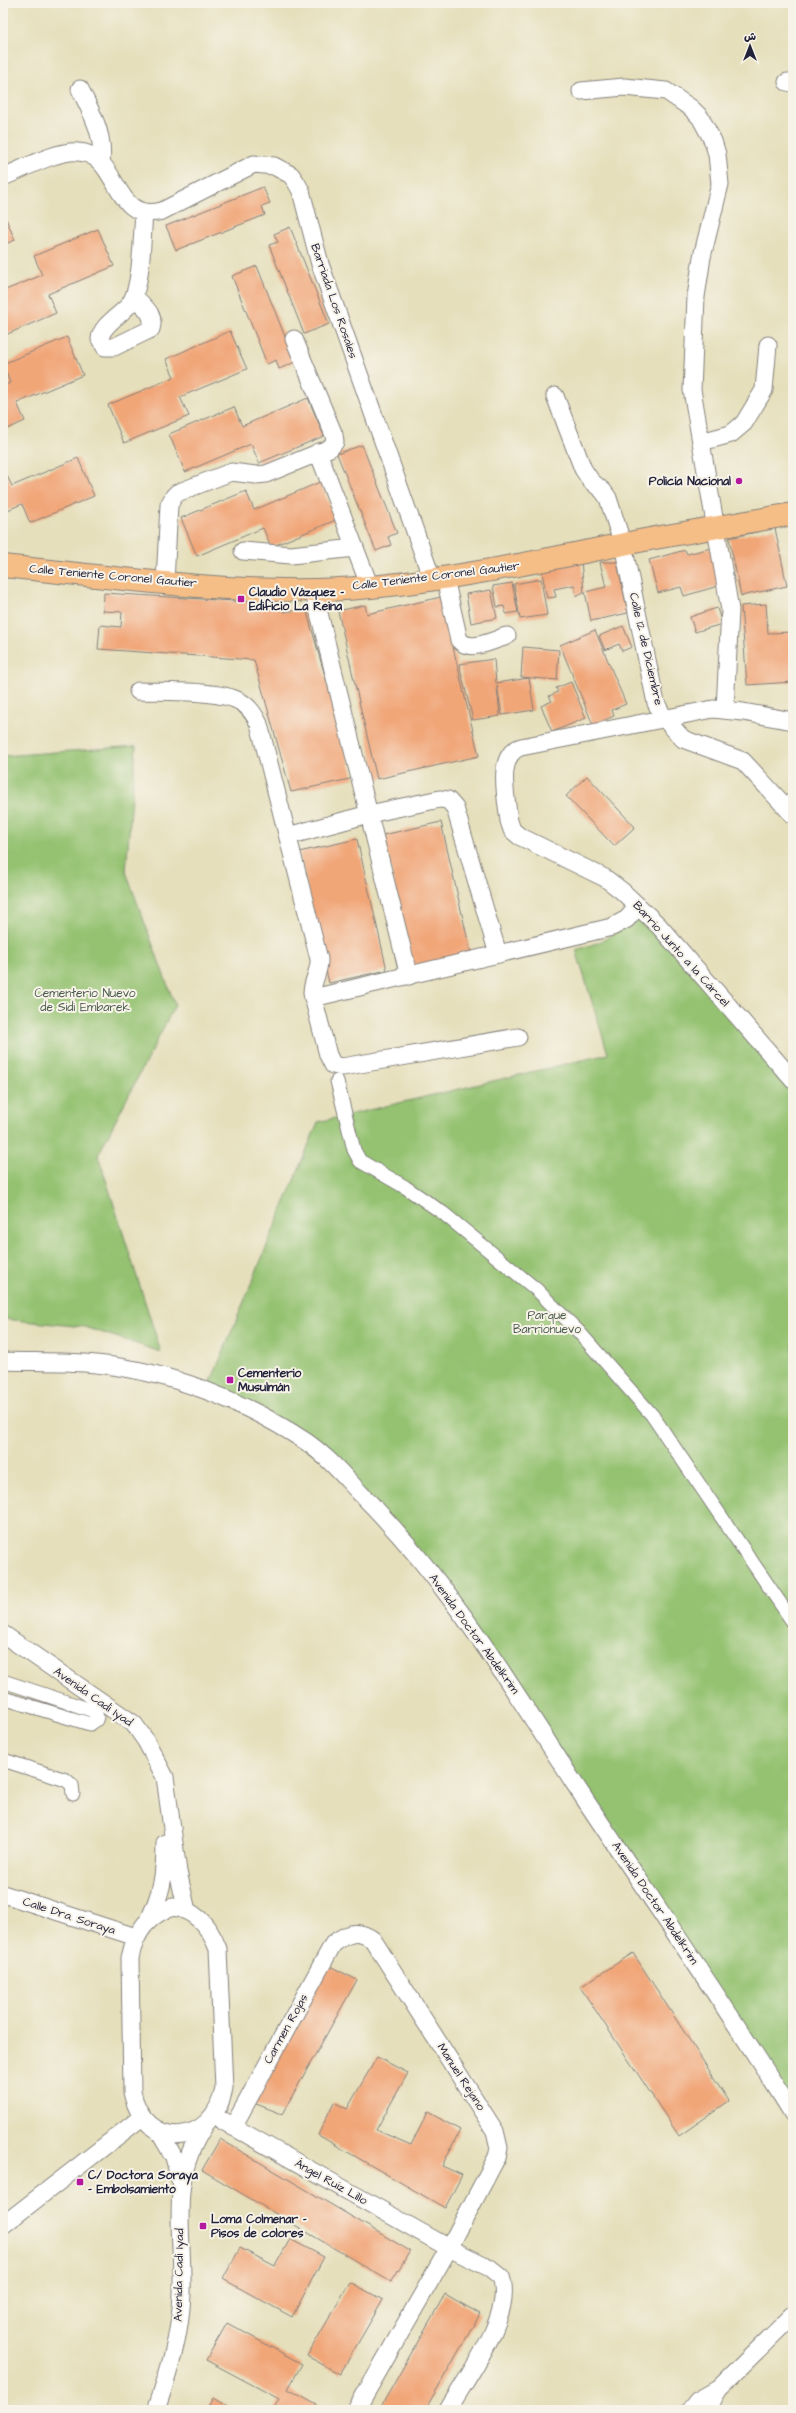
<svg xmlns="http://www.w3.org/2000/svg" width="796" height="2413" font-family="'Architects Daughter','Playpen Sans Arabic',sans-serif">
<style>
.green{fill:#94c271;stroke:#5b7256}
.building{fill:#f1a678}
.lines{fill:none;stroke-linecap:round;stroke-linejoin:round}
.pedestrian-casing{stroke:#84807b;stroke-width:15}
.minor-casing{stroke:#84807b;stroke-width:19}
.primary-casing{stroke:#84807b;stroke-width:24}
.pedestrian{stroke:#fff;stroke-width:13}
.minor{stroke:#fff;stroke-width:17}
.primary{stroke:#f6be87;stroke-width:22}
.poi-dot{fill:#b5179e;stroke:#f7f3e8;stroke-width:1.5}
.labels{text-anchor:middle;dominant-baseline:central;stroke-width:4;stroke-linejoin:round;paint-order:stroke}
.street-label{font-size:12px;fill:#22223b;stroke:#f7f3e8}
.poi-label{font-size:12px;font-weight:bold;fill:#22223b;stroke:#f7f3e8;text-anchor:start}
.park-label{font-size:12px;fill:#4a5a4e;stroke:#f7f3e8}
</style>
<rect width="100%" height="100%" fill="#f7f3e8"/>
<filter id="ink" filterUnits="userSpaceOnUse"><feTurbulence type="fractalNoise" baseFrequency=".025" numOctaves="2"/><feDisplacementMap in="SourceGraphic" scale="8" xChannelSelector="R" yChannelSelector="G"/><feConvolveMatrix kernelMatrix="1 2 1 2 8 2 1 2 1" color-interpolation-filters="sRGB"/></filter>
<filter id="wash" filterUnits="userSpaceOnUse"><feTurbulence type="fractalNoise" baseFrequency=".012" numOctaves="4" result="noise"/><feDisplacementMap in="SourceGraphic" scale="16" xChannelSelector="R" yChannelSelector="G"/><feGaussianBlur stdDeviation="0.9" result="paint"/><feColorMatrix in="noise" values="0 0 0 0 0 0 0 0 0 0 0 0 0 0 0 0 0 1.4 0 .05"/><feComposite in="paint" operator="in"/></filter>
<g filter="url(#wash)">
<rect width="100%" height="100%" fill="#e5dfbb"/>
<!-- green -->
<g class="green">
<path d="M136,746l-10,126 49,133 -77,150 63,197 -76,-25 -82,-8v-563z"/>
<path d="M633,908l160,175v1034l-326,-496 -123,-150 -137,-80 111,-269 290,-68 -32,-104c32,-11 39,-11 57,-42z"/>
</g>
<g id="blocks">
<!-- building -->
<g class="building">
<path d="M263,187l7,16 -8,3 3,9 -89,35 -10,-24z"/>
<path d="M3,212l12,28 -12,5z"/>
<path d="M290,227l39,97 -25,10 -35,-89 9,-3 -4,-8z"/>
<path d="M98,229l16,37 -66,28 8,19 -53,23v-45l39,-16 -8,-19z"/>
<path d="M257,266l38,96 -16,7 -3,-9 -9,4 -35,-88z"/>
<path d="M230,331l17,38 -67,28 9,19 -65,27 -16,-38 66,-28 -8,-18z"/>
<path d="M67,337l16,38 -66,28 8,18 -22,10v-45l7,-3 -7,-19z"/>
<path d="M308,398l16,38 -65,27 -8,-19 -66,28 -16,-38 65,-27 8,19z"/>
<path d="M362,445l35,88 -9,4 3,8 -15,6 -39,-97z"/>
<path d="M78,458l16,38 -64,27 -8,-19 -19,8v-44l9,18z"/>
<path d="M320,482l16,38 -65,27 -8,-19 -66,28 -16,-38 65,-27 8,19z"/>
<path d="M775,528l12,58 -46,10 -12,-58z"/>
<path d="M715,547l10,37 -41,12 -3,-9 -23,6 -9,-33 36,-10 2,4z"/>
<path d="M581,561l3,31 -8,4 -2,-11 -20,4 2,8 -9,1 -6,-30z"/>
<path d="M600,562h17l11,51 -37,8 -6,-29 21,-5z"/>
<path d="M541,579l6,36 -27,4 -6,-35z"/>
<path d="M512,583l6,29 -12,2 -2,-8 -7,1 -4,-21z"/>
<path d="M491,590l6,28 -26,5 -5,-29z"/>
<path d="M104,593l178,11 2,8 22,-3 48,169 -63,14 -37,-132 -156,-11 2,-24 21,2 1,-15 -19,-1z"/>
<path d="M441,597l38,159 -102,23 -39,-168 27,-6 2,9z"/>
<path d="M766,604l2,29 25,-1v50l-46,3 -6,-79z"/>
<path d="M717,608l5,16 -27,8 -5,-15z"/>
<path d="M623,626l9,21 -10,4 -3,-7 -14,6 -6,-14z"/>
<path d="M595,630l31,74 -14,6 2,6 -21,9 -33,-80z"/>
<path d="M523,647l36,3 -2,30 -36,-3z"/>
<path d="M494,659l2,24 33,-5 5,32 -32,5 -5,-29 3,30 -27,4 -14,-56z"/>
<path d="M571,682l15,36 -34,14 -11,-26 11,-5 -3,-5 9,-4 -2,-4z"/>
<path d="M587,776l48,51 -21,19 -48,-50z"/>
<path d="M441,822l30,132 -58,12 -30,-131z"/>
<path d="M357,839l30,131 -58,13 -30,-131z"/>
<path d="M633,1953l96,148 -50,35 -99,-149z"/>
<path d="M326,1964l31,16 -75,134 -31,-12z"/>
<path d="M377,2057l31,16 -32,57 35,15 17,-33 32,18 -18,36 20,9 -17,33 -127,-73 16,-33 13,7z"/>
<path d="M220,2139l190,112 -19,31 -189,-112z"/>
<path d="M290,2239l34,18 -32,60 -69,-38 17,-31 35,18z"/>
<path d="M350,2282l33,18 -43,74 -33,-18z"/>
<path d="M445,2294l35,20 -55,96h-46z"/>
<path d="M227,2323l75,41 -14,25 29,16 -2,5h-42l6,-11 -73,-39z"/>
<path d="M213,2398l20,12h-27z"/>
</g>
</g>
</g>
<g filter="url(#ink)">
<use href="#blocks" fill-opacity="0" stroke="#84807b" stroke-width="1"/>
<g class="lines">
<!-- pedestrian casing -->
<g class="pedestrian-casing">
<g id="pedestrian">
<path d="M337,1081l17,69 6,11 45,26 38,26 94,77 42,42 73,83 141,207"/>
<path d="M3,1681l91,30 3,6 -1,3 -6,4 -87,-26"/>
<path d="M3,1760l63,20 6,5 1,9"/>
</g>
</g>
<!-- minor casing -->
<g class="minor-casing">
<g id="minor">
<path d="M787,82l6,1"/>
<path d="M80,89c11,23 25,46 21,73"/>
<path d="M581,91l43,-4 42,4 25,17 9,9 13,24 4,13 3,30 -18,73 -6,40 -4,93 38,220 -5,99"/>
<path d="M3,177c20,-8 54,-27 75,-25 43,2 33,72 84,59l92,-47 20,2 17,9 5,7 5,9 19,73 112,315"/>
<path d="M134,296c9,10 22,18 17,33l-37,18h-9l-5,-8c1,-15 24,-25 31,-37 11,-17 11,-68 13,-89"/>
<path d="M555,396l28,73 8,12 12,10 5,7 15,47 33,158 8,15 19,21 60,22 50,54"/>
<path d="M701,442l30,-8 13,-11 20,-33 4,-45"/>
<path d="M318,452l52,135"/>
<path d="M243,551l48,4 64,-7"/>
<path d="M445,578l14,62c11,13 34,0 48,-4"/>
<path d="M165,582l4,-77 5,-9 3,-3 54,-21 25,3 10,-1 64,-26 5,-6 -1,-7 -40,-96"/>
<path d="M313,589l96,387"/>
<path d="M138,691c25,1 81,-1 101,10 10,5 15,13 20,23l60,235c1,12 -7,22 -7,34l16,62 5,10 9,2 176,-30"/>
<path d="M793,721l-50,-9 -30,-3 -192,38c-26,8 -14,53 -12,74l3,9 7,6 86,42 17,13 37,35 134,154"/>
<path d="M288,836l81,-22 71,-15 8,1 7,8 43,146"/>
<path d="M313,998l299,-71 15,-8 11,-13"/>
<path d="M3,1361c31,1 62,0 93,3 73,7 148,37 209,77 21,14 38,34 55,52 86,85 150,191 216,293 72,109 148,216 217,328"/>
<path d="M3,1634l131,90 12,17 19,36 13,95 9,39"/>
<path d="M3,1894l133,43"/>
<path d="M173,1907c23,3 37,21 45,42l6,139c-10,59 -79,64 -92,4l-2,-134c5,-25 18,-44 43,-51z"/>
<path d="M149,1920c13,-28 16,-45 16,-77"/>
<path d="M223,2121l226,127 41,20 11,9c14,37 -35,101 -53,133"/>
<path d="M233,2127l100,-183c14,-11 25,-15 40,-4l122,191 4,17 -2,9 -48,91 -93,162"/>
<path d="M158,2130l16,27 6,23"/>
<path d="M3,2225l139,-108"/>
<path d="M156,2410c13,-38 24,-74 26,-115 2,-63 -15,-114 23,-170"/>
<path d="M690,2410l7,-9 21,-12 75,-74"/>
<path d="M708,2410l10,-21"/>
</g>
</g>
<!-- primary casing -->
<g class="primary-casing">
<path id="primary" d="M3,566c121,12 246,32 368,21 96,-9 189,-31 284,-49 46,-8 92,-16 138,-24"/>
</g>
<!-- pedestrian -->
<use href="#pedestrian" class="pedestrian"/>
<!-- minor -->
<use href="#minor" class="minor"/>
<!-- primary -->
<use href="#primary" class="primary"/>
</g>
</g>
<!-- markers -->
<g class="poi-dot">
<circle cx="739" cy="481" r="4"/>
<rect x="237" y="595" width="8" height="8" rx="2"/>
<rect x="226" y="1376" width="8" height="8" rx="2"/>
<rect x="76" y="2178" width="8" height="8" rx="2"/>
<rect x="199" y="2222" width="8" height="8" rx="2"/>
</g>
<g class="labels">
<!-- street labels -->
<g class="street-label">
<text transform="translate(334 301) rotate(71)">Barriada Los Rosales</text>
<text transform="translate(113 576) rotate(5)">Calle Teniente Coronel Gautier</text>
<text transform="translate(436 576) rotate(-7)">Calle Teniente Coronel Gautier</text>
<text transform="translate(646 649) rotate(77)">Calle 12 de Diciembre</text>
<text transform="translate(681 954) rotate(48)">Barrio Junto a la Cárcel</text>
<text transform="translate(474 1634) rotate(54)">Avenida Doctor Abdelkrim</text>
<text transform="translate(93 1697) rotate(35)">Avenida Cadi Iyad</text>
<text transform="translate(655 1903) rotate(56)">Avenida Doctor Abdelkrim</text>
<text transform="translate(69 1916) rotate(18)">Calle Dra. Soraya</text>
<text transform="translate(286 2029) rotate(-61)">Carmen Rojas</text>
<text transform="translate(461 2077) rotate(57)">Manuel Rejano</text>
<text transform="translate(331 2182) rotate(29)">Ángel Ruiz Lillo</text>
<text transform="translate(179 2275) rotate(-89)">Avenida Cadi Iyad</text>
</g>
<!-- poi labels -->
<g class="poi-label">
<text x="731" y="481" text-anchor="end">Policía Nacional</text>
<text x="249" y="592">Claudio Vázquez -<tspan x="249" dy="14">Edificio La Reina</tspan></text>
<text x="238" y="1373">Cementerio<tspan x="238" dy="14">Musulmán</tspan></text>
<text x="88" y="2175">C/ Doctora Soraya<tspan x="88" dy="14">- Embolsamiento</tspan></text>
<text x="211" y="2219">Loma Colmenar -<tspan x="211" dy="14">Pisos de colores</tspan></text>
</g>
<!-- park labels -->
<g class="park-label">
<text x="85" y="993">Cementerio Nuevo<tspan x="85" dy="14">de Sidi Embarek</tspan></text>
<text x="547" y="1315">Parque<tspan x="547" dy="14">Barrionuevo</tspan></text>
</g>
</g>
<!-- margin -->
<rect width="796" height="2413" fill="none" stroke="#f7f3e8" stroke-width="16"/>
<!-- north arrow -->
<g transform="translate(750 46)" stroke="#f7f3e8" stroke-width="3" paint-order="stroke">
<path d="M0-3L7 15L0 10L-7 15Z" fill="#22223b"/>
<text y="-6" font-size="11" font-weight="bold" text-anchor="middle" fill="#22223b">ش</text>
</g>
</svg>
